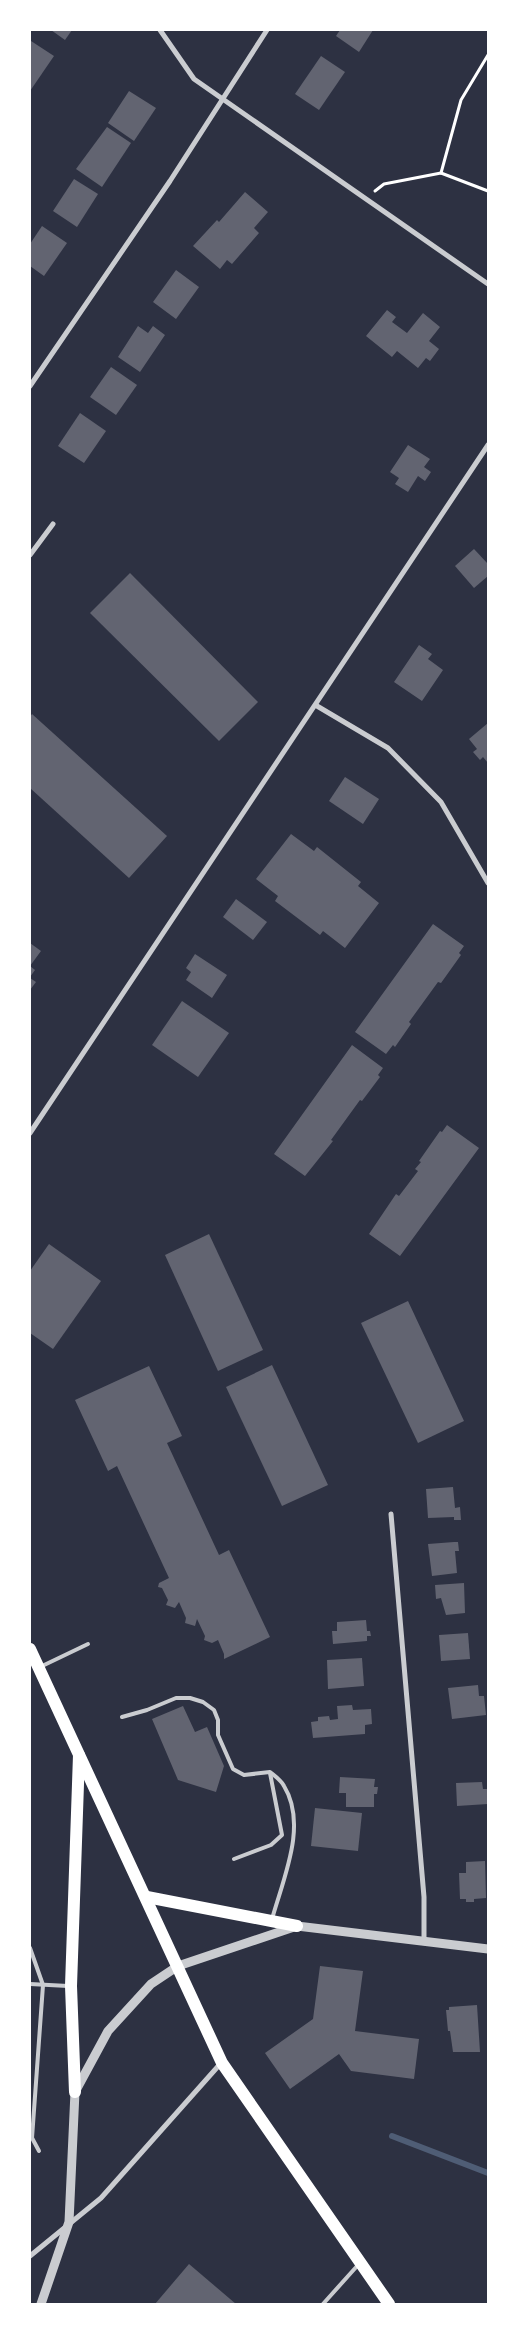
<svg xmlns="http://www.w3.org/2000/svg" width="518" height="2334" font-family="Helvetica,sans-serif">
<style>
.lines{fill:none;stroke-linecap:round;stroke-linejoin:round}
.stream{stroke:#4f5d75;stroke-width:6}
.building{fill:#626471}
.path{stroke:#fff;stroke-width:3}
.service{stroke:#caccd0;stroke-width:4}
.minor{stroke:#caccd0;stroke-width:5}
.tertiary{stroke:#caccd0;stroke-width:9}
.primary{stroke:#fff;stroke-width:12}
</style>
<rect width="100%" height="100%" fill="#2d3142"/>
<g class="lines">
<!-- stream -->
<path class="stream" d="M392,2136l96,37"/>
</g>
<!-- building -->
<g class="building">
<path d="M51,30h21l-7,10z"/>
<path d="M340,30h33l-14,22 -23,-16z"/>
<path d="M31,41l23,15 -24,35v-48z"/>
<path d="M321,56l24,16 -26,38 -24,-16z"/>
<path d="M129,91l27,17 -22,33 -26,-18z"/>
<path d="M107,127l24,16 -29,44 -26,-18z"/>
<path d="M74,179l24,15 -21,33 -24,-16z"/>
<path d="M245,192l23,20 -14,16 5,5 -27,31 -5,-4 -7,9 -27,-23 24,-26 2,2z"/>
<path d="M42,226l25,17 -23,33 -14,-10v-22z"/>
<path d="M176,270l23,17 -23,32 -23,-17z"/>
<path d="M387,310l9,7 -4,5 15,11 16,-20 17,14 -11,14 10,8 -9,12 -4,-3 -8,10 -21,-17 -5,6 -26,-21z"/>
<path d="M138,326l10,7 5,-7 12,9 -25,37 -22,-15z"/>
<path d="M111,367l26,18 -21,30 -26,-18z"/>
<path d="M80,413l26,18 -22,32 -26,-17z"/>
<path d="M408,445l22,14 -6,8 7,5 -6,9 -7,-5 -10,16 -13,-8 4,-6 -9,-6z"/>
<path d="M474,549l14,15v12l-14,12 -19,-22z"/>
<path d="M130,573l128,129 -39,39 -129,-128z"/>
<path d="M419,645l13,9 -4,5 15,11 -21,31 -28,-19z"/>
<path d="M32,714l135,122 -38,42 -99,-90v-71z"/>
<path d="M488,723v40l-5,-6 -3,3 -7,-8 4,-3 -8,-10z"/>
<path d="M345,777l34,22 -16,25 -34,-23z"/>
<path d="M291,834l23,17 3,-4 44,35 -3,4 21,17 -34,45 -22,-17 -3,4 -45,-34 3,-5 -22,-17z"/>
<path d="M236,899l31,23 -14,18 -30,-23z"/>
<path d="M433,924l31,22 -5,7 2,2 -20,28 -3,-1 -29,40 2,2 -16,23 -2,-2 -7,9 -31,-22z"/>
<path d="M30,943l11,8 -11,15 5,4 -5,7z"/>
<path d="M195,954l32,21 -15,23 -26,-18 5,-8 -5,-4z"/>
<path d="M30,978l6,4 -6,8z"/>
<path d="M182,1001l47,32 -31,44 -46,-32z"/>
<path d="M352,1045l31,23 -5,7 2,2 -18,24 -2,-1 -29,40 2,1 -28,35 -31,-22z"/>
<path d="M447,1125l32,23 -79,108 -31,-22 27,-40 3,2 19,-25 -3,-2 6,-7 -2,-1 21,-30 2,1z"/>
<path d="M209,1234l54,116 -45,21 -53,-116z"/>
<path d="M49,1244l52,37 -48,68 -23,-16v-62z"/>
<path d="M408,1301l56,120 -46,22 -57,-120z"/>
<path d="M272,1365l56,120 -46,21 -56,-119z"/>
<path d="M149,1366l33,70 -15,7 52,112 10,-5 41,87 -46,22v-5l-6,-14 -6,3 -8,-3 1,-4 -8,-17 -2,7 -10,-3 1,-5 -7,-16 -4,6 -9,-3 2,-5 -6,-12 -4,-1 1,-4 10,-5 -52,-112 -9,5 -33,-71z"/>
<path d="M453,1487l2,21 5,-1 1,13h-7v-3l-26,1 -2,-29z"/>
<path d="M454,1542h4l1,9h-4l2,22 -25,3 -4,-32z"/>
<path d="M464,1583l1,30 -19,2 -5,-17 -5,1 -1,-14z"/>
<path d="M366,1620l1,11h3l1,5h-4v5l-34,3 -1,-13h5v-9z"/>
<path d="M468,1633l2,26 -29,2 -2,-26z"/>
<path d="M362,1658l2,28 -36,3 -1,-29z"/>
<path d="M478,1685l1,11h5l2,19 -34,4 -4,-31z"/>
<path d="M352,1705l1,5 18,-1 1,15 -7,1v9l-52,4 -2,-16 7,-1v-4l11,-1 1,4 8,-1 -1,-13z"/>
<path d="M183,1706l12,26 12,-5 17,39 -8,26 -38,-12 -26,-61z"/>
<path d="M340,1777l35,2 -1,8h4l-1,7h-3v13h-28v-14h-7z"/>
<path d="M482,1782l1,7h5v15l-31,2 -1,-23z"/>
<path d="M315,1808l47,5 -4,38 -47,-5z"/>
<path d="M485,1861l1,37 -12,1v3h-8v-3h-6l-1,-26h7v-11z"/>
<path d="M320,1966l43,5 -8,60 64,8 -5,40 -63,-8 -12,-17 -49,35 -25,-36 48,-34z"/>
<path d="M477,2005l3,47h-27l-3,-21h-2l-2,-21h3v-3z"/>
<path d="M189,2264l47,40h-81z"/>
</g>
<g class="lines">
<!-- path -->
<g class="path">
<path d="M441,173l20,-73 27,-45"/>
<path d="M375,191l9,-7 57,-11 47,18"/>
</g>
<!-- service -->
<g class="service">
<path d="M40,1667l48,-23"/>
<path d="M122,1717l25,-7 29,-12h14l13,4 11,8 4,10v15l15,34 11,6 26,-3c5,4 11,8 14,14 24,39 -1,93 -12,133"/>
<path d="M234,1859l37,-14 11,-10 -12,-62"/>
<path d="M30,1948l13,37 -11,153"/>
<path d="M30,1984l38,2"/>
<path d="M31,2136l8,15"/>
<path d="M323,2304l35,-39"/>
</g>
<!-- minor -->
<g class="minor">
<path d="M160,30l34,49 294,205"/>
<path d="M30,386l140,-205 97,-151"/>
<path d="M30,555l23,-31"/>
<path d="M317,706l71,42 53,54 47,81"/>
<path d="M30,1133l458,-688"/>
<path d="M391,1514l33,383v44"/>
<path d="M30,2256l71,-58 120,-135"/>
</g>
<!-- tertiary -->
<path class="tertiary" d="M41,2304l28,-82 6,-130 33,-61 43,-47 27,-18 119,-40 191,23"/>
<!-- primary -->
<g class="primary">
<path d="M30,1649l192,414 167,241"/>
<path d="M147,1897l150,29"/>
<path d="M75,2092l-4,-106 8,-231"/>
</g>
</g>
<!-- border -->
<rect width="518" height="2334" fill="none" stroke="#ffffff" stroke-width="62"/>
</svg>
